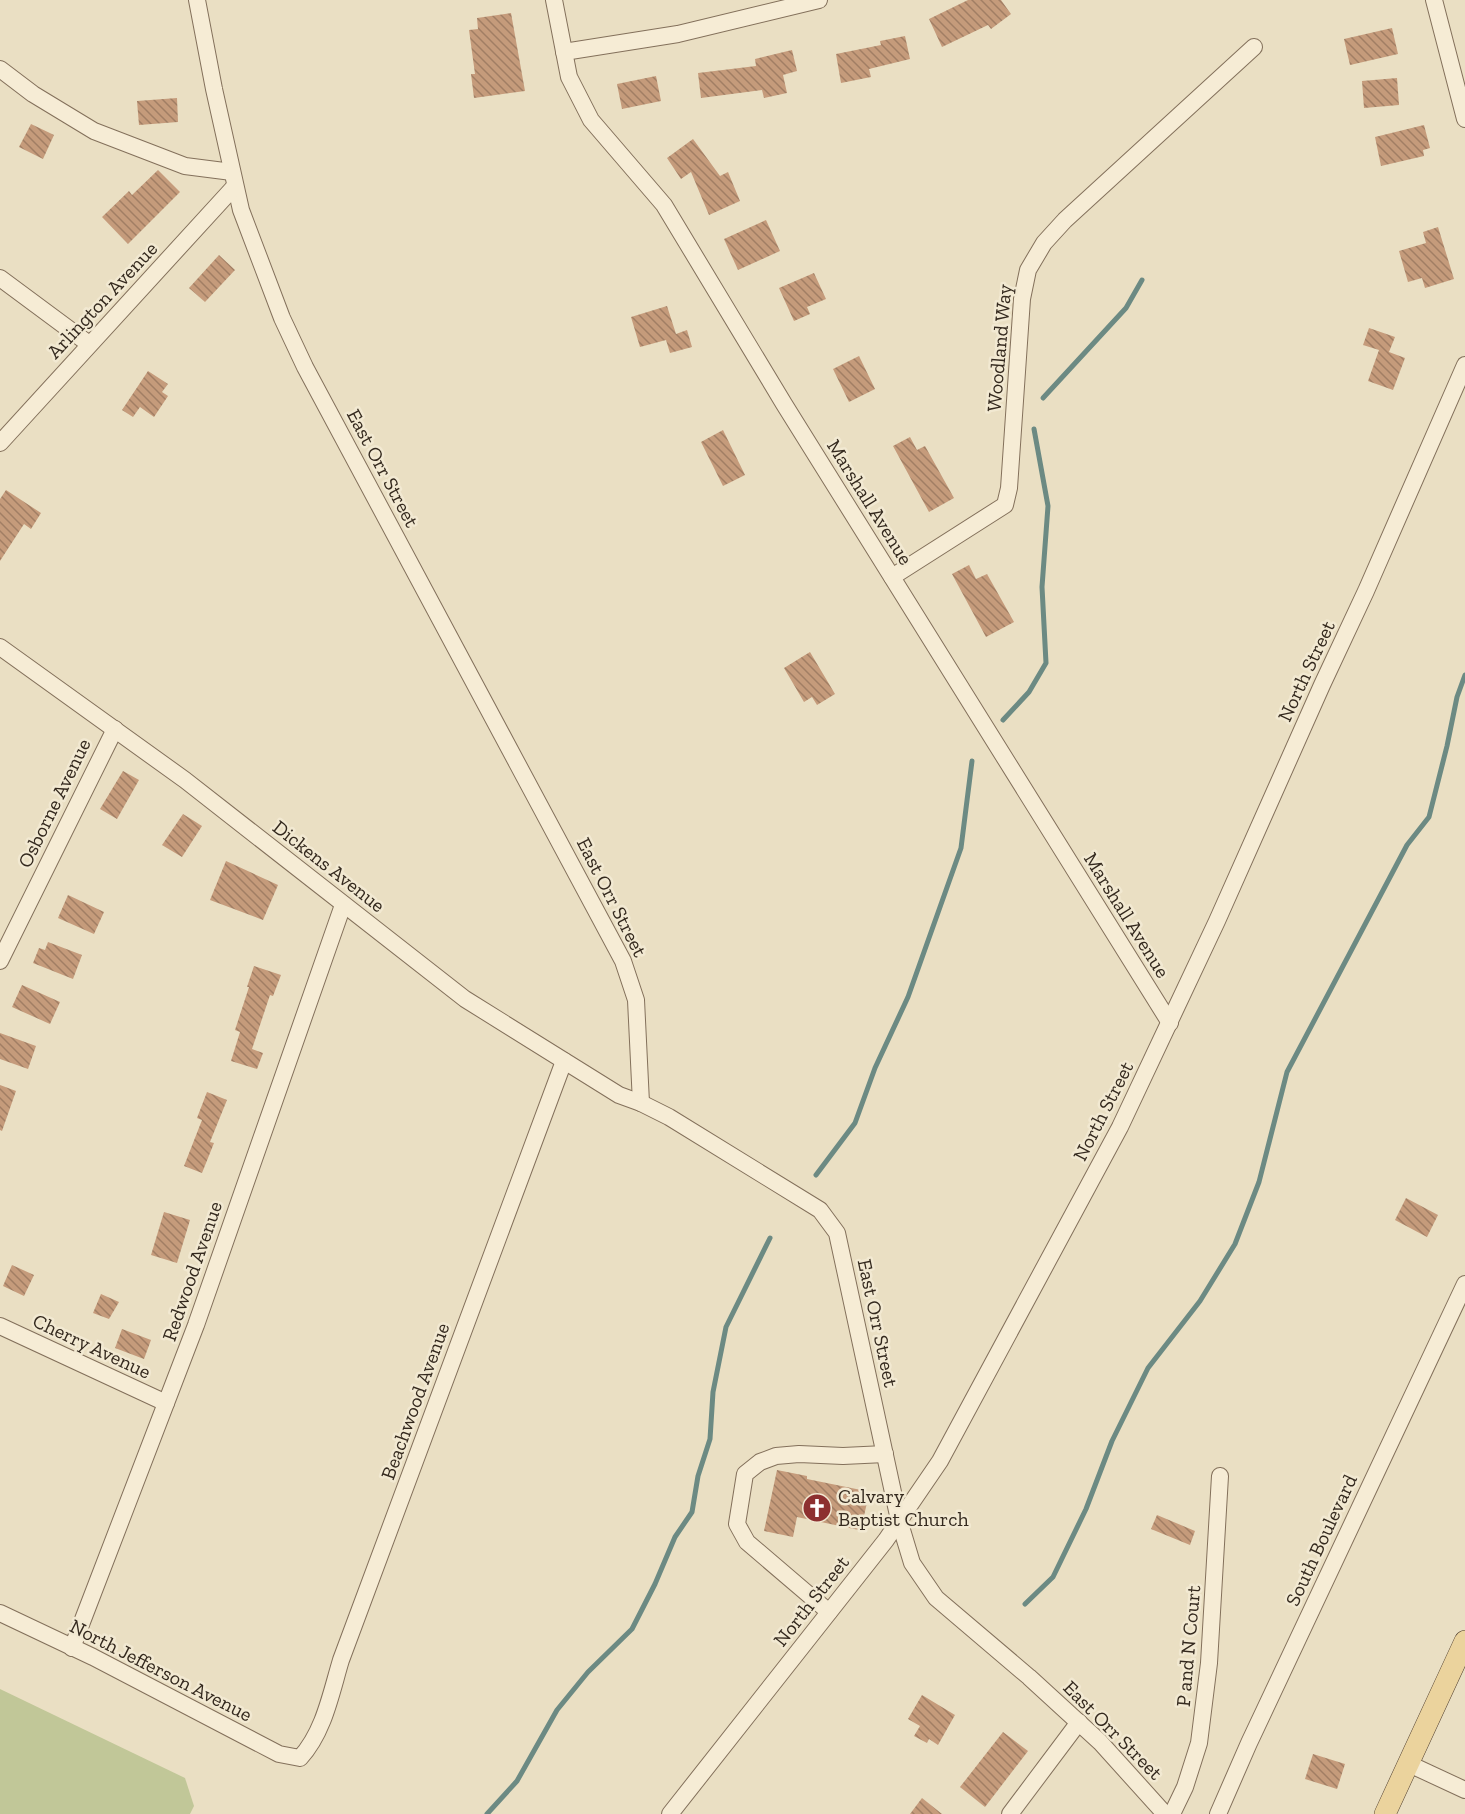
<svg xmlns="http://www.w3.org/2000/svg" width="1465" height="1814" font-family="'Zilla Slab',serif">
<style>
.pitch{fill:#c1c798}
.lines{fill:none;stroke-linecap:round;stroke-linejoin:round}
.stream{stroke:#6c8a83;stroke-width:5}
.building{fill:url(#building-back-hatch)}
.minor-casing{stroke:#83705b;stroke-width:18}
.major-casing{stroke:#513f2f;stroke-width:22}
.minor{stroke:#f6ecd5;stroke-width:16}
.major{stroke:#ebd39d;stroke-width:21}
.labels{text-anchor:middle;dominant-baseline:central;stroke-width:5;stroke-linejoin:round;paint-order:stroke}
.street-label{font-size:20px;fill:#34291e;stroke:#f2e9d2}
.poi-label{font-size:20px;fill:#34291e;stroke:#f2e9d2;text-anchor:start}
</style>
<defs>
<pattern id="building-back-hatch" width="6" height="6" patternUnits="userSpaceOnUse" patternTransform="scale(1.5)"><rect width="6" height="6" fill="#c59b7b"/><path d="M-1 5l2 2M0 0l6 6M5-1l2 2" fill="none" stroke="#a17e64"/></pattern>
</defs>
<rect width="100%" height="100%" fill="#eadfc3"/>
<!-- pitch -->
<path class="pitch" d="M0,1689l185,89 9,28 -4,8h-190z"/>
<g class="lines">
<!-- stream -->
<g class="stream">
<path d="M1043,398l83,-90 16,-28"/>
<path d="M1003,720l26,-28 17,-29 -4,-76 6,-81 -14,-77"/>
<path d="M816,1175l39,-52 20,-55 33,-71 53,-149 11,-87"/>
<path d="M1025,1604l28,-27 33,-68 26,-68 36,-73 52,-67 35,-57 24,-62 28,-110 120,-227 22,-28 18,-71 10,-49 8,-22"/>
<path d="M487,1814l30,-33 40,-71 31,-38 44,-43 23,-45 20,-47 17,-25 6,-36 12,-37 3,-47 13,-65 44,-89"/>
</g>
</g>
<!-- building -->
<g class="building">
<path d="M968,0h33l10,14 -20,15 -3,-4 -46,22 -13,-28z"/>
<path d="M511,13l14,78 -51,7 -3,-24h4l-6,-44 9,-1 -1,-11z"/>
<path d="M1392,28l6,26 -48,11 -6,-26z"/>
<path d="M905,36l5,23 -41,10 2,8 -30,6 -5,-29 45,-9 -1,-4z"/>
<path d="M792,50l5,21 -14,4 4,18 -23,5 -2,-8 -61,8 -3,-25 58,-7 -1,-7z"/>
<path d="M656,76l5,25 -39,8 -5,-25z"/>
<path d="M1397,78l2,27 -35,3 -2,-27z"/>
<path d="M177,98l1,24 -39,3 -2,-24z"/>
<path d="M31,124l23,11 -11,24 -24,-12z"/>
<path d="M1424,125l6,23 -7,2 1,6 -43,10 -6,-29z"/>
<path d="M693,139l27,37 8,-4 12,29 -31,14 -18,-43 -10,7 -14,-21z"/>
<path d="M158,170l22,22 -52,52 -26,-27 27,-26 3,4z"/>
<path d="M766,220l14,31 -42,19 -14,-31z"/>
<path d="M1438,227l16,52 -29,9 -3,-10 -14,4 -9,-31 27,-8 -3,-11z"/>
<path d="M219,255l16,15 -30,32 -16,-14z"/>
<path d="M814,273l12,26 -19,8 3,7 -16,7 -15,-33z"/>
<path d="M667,306l9,28 11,-4 5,17 -22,6 -4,-13 -26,7 -9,-30z"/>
<path d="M1369,328l26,9 -6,15 16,6 -12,32 -25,-9 11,-31 -16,-5z"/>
<path d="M859,356l16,33 -26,13 -16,-33z"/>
<path d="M148,371l20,13 -6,8 6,4 -14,21 -14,-10 -7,10 -11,-7z"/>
<path d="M723,430l22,45 -22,11 -22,-44z"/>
<path d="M910,437l7,13 8,-4 29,52 -25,14 -36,-66z"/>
<path d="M6,490l35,23 -10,16 -7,-5 -24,37v-62z"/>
<path d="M969,565l7,14 11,-5 27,48 -28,15 -34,-63z"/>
<path d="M810,652l25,42 -18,11 -5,-8 -8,5 -20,-34z"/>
<path d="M123,771l16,9 -22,39 -17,-10z"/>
<path d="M183,814l19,12 -20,31 -20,-12z"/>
<path d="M226,861l52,24 -15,35 -53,-20z"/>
<path d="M68,895l36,17 -10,22 -36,-16z"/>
<path d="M48,942l34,13 -9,24 -40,-16 6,-15 6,2z"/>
<path d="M254,966l27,9 -8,21 -3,-1 -18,54 11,4 -6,16 -26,-8 9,-29 -5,-2 14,-43h-2z"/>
<path d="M22,985l38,17 -10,22 -38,-17z"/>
<path d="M0,1033l36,13 -8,23 -28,-10z"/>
<path d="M0,1085l16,6 -14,40 -2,-1z"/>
<path d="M207,1092l20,8 -17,42 4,1 -12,30 -18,-7 18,-46 -5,-2z"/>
<path d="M1406,1198l32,17 -11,22 -32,-17z"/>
<path d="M164,1212l26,8 -13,43 -26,-8z"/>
<path d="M12,1265l22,10 -10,21 -21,-10z"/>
<path d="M101,1294l18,8 -10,17 -16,-6z"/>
<path d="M122,1329l29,11 -7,19 -29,-11z"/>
<path d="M777,1470l30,6v3l59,12 -1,7h3l-6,27 -2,-1 -1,6 -62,-13 -4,20 -29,-6z"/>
<path d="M1157,1515l38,16 -5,14 -39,-16z"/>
<path d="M922,1695l33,20 -17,30 -9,-6 -2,4 -13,-7 6,-10 -12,-7z"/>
<path d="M1003,1732l25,19 -43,56 -25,-20z"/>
<path d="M1313,1754l32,10 -8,25 -32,-10z"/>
<path d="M922,1798l20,16h-32z"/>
</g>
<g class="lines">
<!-- minor casing -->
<g class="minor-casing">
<g id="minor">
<path d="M197,0l17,89 27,121 41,108 23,49 318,594 13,39 5,103"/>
<path d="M554,0l15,77 22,43 73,85 120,199 386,619"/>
<path d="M1434,0l31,119"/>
<path d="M564,52l114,-18 141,-34"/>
<path d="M0,69l33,25 61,37 91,35 47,6"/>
<path d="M0,278l89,66"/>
<path d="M0,443l235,-257"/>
<path d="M892,577l113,-72 4,-17 13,-189 6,-29 16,-27 21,-23 189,-173"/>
<path d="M0,647l185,133 280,219 154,96 22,8 28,14 151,93 17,23 62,287 13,43 24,35 93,79 71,65 65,72"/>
<path d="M0,961l115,-232"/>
<path d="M0,1326l166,77"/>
<path d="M829,1612l-82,-70 -10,-18 8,-50 15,-12 16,-6 23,-2 44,2 42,-2"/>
<path d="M0,1613l93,44 186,97 21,4c24,-26 31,-65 41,-98l223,-599"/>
<path d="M72,1648l124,-323 147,-420"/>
<path d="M1409,1764l56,26"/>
<path d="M670,1814l216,-274 54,-79 180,-334 97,-206 105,-236 44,-94 99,-226"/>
<path d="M1010,1814l69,-92"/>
<path d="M1172,1814l13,-27 14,-44 10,-80 11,-187"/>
<path d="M1218,1814l31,-71 216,-459"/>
</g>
</g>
<!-- major casing -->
<g class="major-casing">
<path id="major" d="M1385,1814l80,-173"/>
</g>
<!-- minor -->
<use href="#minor" class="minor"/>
<!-- major -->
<use href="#major" class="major"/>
</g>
<!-- icons -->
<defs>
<g id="church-disc" transform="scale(1.5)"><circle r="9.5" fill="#8d3030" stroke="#f2e9d2"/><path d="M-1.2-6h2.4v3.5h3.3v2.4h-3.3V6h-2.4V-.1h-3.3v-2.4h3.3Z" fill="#fff"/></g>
</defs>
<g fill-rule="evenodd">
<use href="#church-disc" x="817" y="1508"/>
</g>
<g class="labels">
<!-- street labels -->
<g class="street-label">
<text transform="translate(102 300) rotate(-47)">Arlington Avenue</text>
<text transform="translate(999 348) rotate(-85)">Woodland Way</text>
<text transform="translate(383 468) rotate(62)">East Orr Street</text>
<text transform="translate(870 502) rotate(58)">Marshall Avenue</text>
<text transform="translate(1306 671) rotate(-65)">North Street</text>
<text transform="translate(54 803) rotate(-64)">Osborne Avenue</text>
<text transform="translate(329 866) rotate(38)">Dickens Avenue</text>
<text transform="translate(612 897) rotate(63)">East Orr Street</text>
<text transform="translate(1127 915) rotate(58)">Marshall Avenue</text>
<text transform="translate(1103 1111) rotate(-63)">North Street</text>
<text transform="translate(192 1271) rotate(-71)">Redwood Avenue</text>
<text transform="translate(878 1323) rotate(78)">East Orr Street</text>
<text transform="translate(92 1346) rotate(25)">Cherry Avenue</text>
<text transform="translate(415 1401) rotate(-70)">Beachwood Avenue</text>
<text transform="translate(1321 1540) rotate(-65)">South Boulevard</text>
<text transform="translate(811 1601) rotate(-52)">North Street</text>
<text transform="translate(1188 1646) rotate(-85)">P and N Court</text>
<text transform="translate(161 1670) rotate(27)">North Jefferson Avenue</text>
<text transform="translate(1113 1730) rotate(45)">East Orr Street</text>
</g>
<!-- poi labels -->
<g class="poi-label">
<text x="838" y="1496">Calvary<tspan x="838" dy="23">Baptist Church</tspan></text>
</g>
</g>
</svg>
